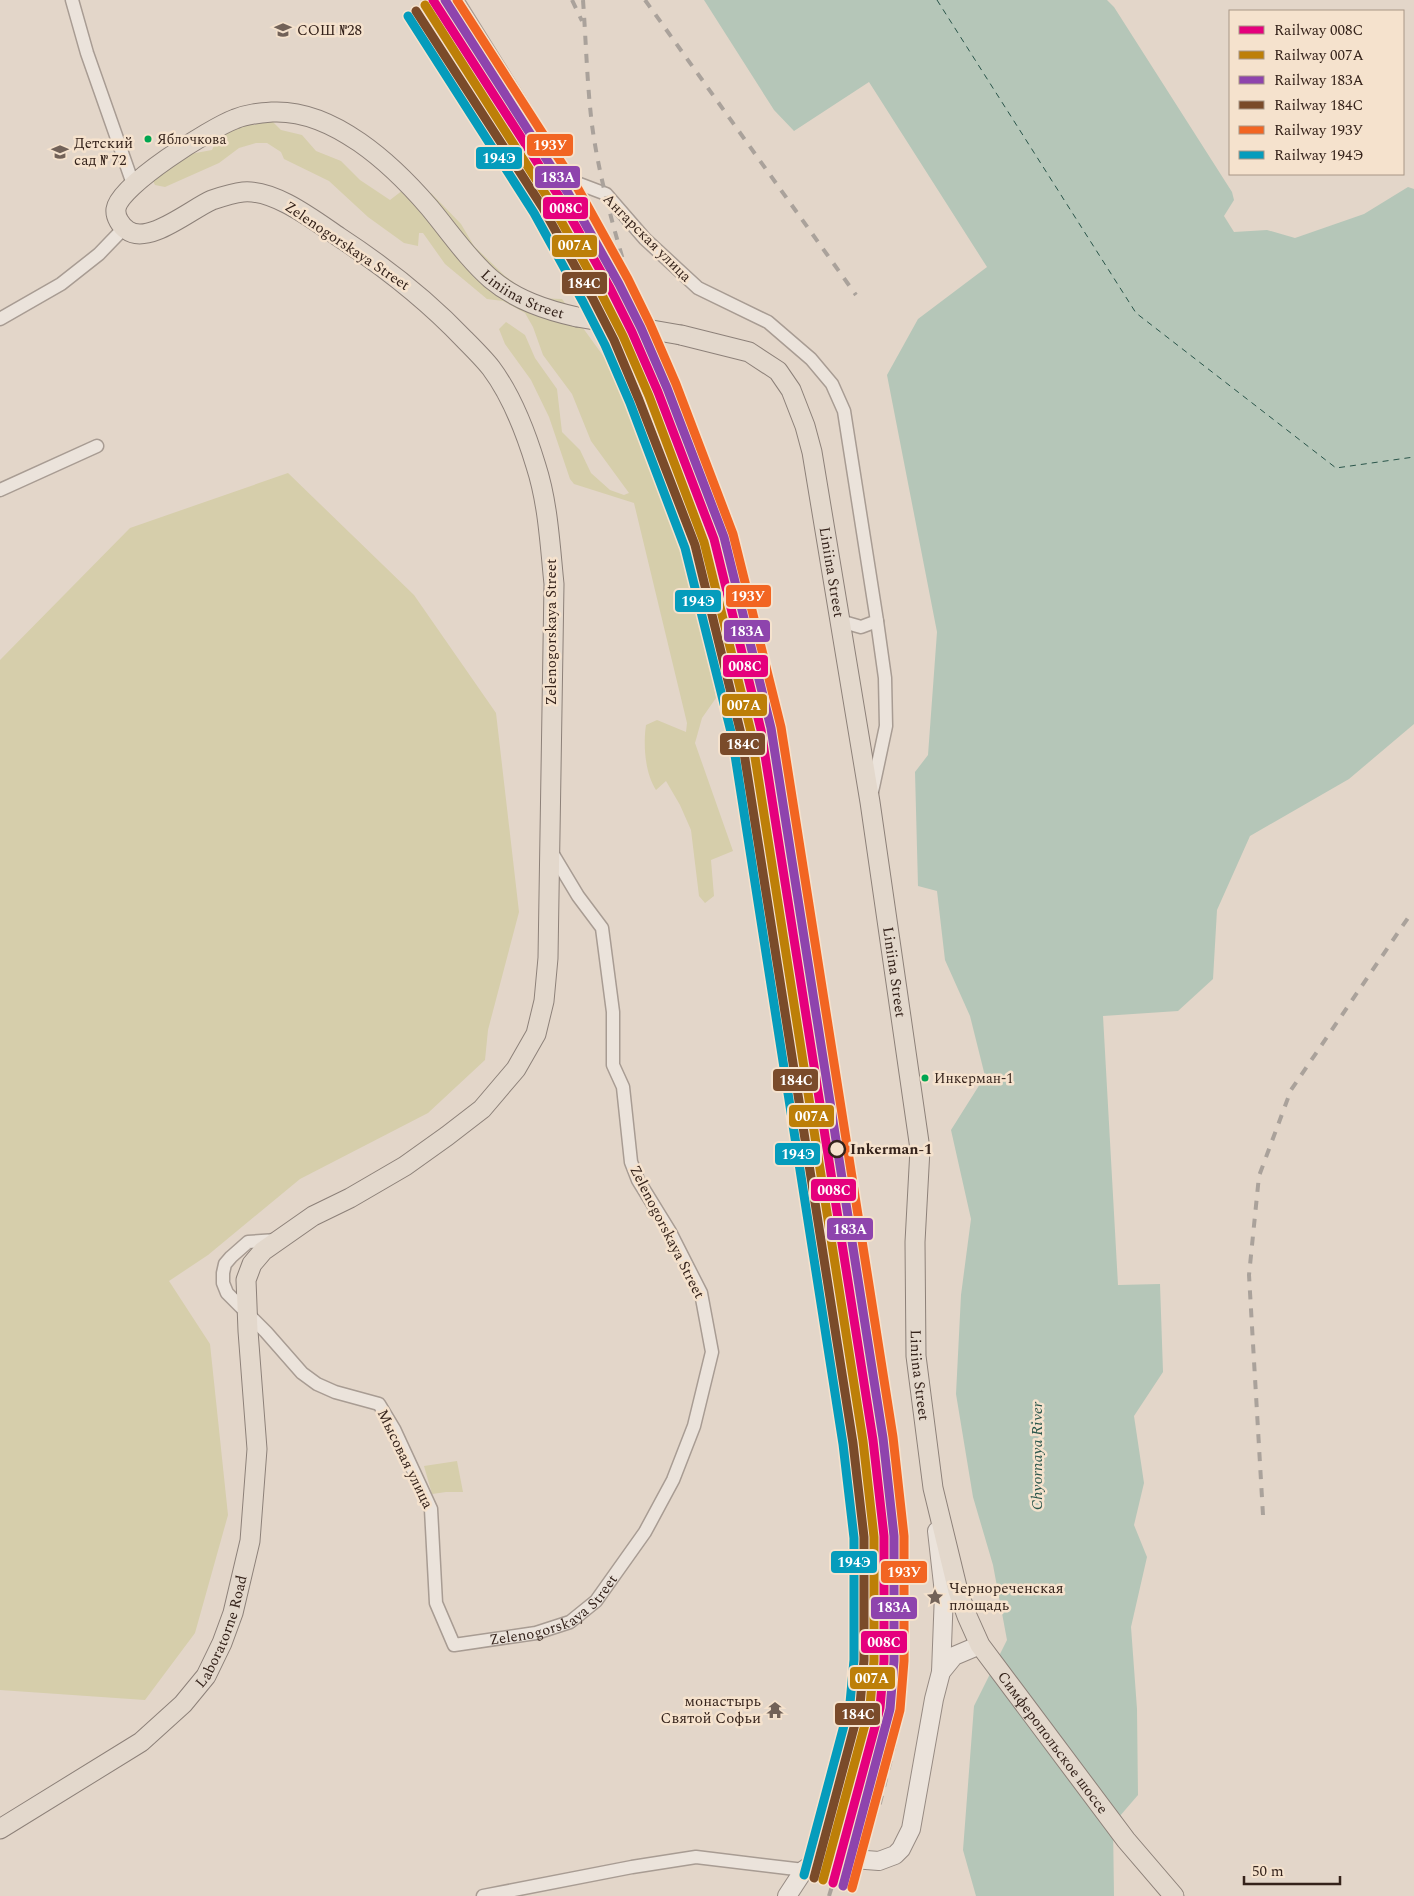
<svg xmlns="http://www.w3.org/2000/svg" width="1414" height="1896" font-family="Spectral,serif">
<style>
.green{fill:#d6ceab}
.water{fill:#b5c6b8}
.lines{fill:none;stroke-linecap:round;stroke-linejoin:round}
.ferry{stroke:#2a554a;stroke-width:1;stroke-dasharray:6 5;stroke-linecap:butt}
.street-casing{stroke:#a89c93;stroke-width:15}
.secondary-casing{stroke:#978b83;stroke-width:20}
.primary-casing{stroke:#8d8179;stroke-width:21}
.street{stroke:#ebe3db;stroke-width:12}
.secondary{stroke:#ebe3db;stroke-width:18}
.primary{stroke:#e3d8cc;stroke-width:19}
.rail{stroke:#aaa29b;stroke-width:4;stroke-dasharray:9 9;stroke-linecap:butt}
.primary-bridge-casing{stroke:#8d8179;stroke-width:21;stroke-linecap:butt}
.primary-bridge{stroke:#e3d8cc;stroke-width:19}
.rail-1-casing{stroke:#f5e2cd;stroke-width:12}
.rail-2-casing{stroke:#f5e2cd;stroke-width:12}
.rail-3-casing{stroke:#f5e2cd;stroke-width:12}
.rail-4-casing{stroke:#f5e2cd;stroke-width:12}
.rail-5-casing{stroke:#f5e2cd;stroke-width:12}
.rail-6-casing{stroke:#f5e2cd;stroke-width:12}
.rail-1{stroke:#e5007d;stroke-width:9}
.rail-2{stroke:#bd7f08;stroke-width:9}
.rail-3{stroke:#8e44ad;stroke-width:9}
.rail-4{stroke:#7a4b2a;stroke-width:9}
.rail-5{stroke:#f26522;stroke-width:9}
.rail-6{stroke:#059cbc;stroke-width:9}
.bus-dot{fill:#00a651;stroke:#f5e2cd;stroke-width:2}
.stop-dot{fill:#f5e2cd;stroke:#35231b;stroke-width:2.5}
.labels{text-anchor:middle;dominant-baseline:central;stroke-width:5;stroke-linejoin:round;paint-order:stroke}
.bus-label{font-size:14px;fill:#35231b;stroke:#f5e2cd;text-anchor:start}
.poi-label{font-size:15px;fill:#35231b;stroke:#f5e2cd;text-anchor:start}
.street-label{font-size:15px;fill:#35231b;stroke:#f5e2cd}
.stop-label{font-size:15px;font-weight:bold;fill:#35231b;stroke:#f5e2cd;text-anchor:start}
.water-label{font-size:16px;font-style:italic;fill:#2a554a;stroke:#f5e2cd}
.line-badge{stroke:#f5e2cd;stroke-width:2}
.badge-label{font-size:14px;text-anchor:middle;font-weight:bold;fill:#fff}
</style>
<rect width="100%" height="100%" fill="#e3d6c9"/>
<!-- green -->
<g class="green">
<path d="M240,115l14,10 16,-6 11,11 21,5 14,16 25,10 19,19 30,20 13,-10 13,5 15,-2 30,31 13,22 31,30 31,22 26,1 42,58 12,6 50,125 34,122 16,88 -14,20 -7,25 38,108 -22,9 3,36 -9,7 -6,-7 -8,-66 -11,-25 -14,-24 -10,9c-11,-17 -13,-45 -10,-65l11,-5 29,12 1,-9 -53,-220 -60,-19 -4,-5 -21,-62 -18,-37 -26,-36 -6,-15 7,-7 19,13 10,23 22,31 5,43 18,18 11,23 19,17 14,5 5,-2 -38,-52 -19,-47 -29,-39 -10,-28 -8,-14 -22,-12 -16,-2 -42,-35 -22,-31h-4l-1,13 -14,-3 -36,-26 -39,-36 -45,-22 -3,-7 -14,-9h-11l-17,5 -20,15 -54,24 -10,-2 -4,-8 28,-21 33,-6 12,-25z"/>
<path d="M288,473l126,122 82,118 23,199 -31,118 -3,30 -57,53 -128,66 -92,76 -39,26 41,63 18,171 -33,118 -50,67 -145,-10v-1030l130,-132z"/>
<path d="M457,1461l6,31h-17l-14,2 -8,-28z"/>
</g>
<!-- water -->
<path class="water" d="M704,0h403l7,7 118,185 2,8 -10,16 10,16 33,-2 28,8 69,-24 44,-27 6,2v535l-65,55 -99,57 -33,74 -4,69 -35,32 -75,5 15,269 42,-1 3,88 -29,44 10,67 -10,42 13,32 -16,70 6,82 1,86 -25,29 1,72h-138l-13,-46 11,-144 33,-66 -14,-75 -20,-68 -17,-103 5,-99 10,-76 -20,-89 34,-54 -15,-60 -25,-56 -8,-69 -19,-5 -3,-114 13,-17 9,-123 -50,-257 31,-56 69,-52 -118,-185 -75,49 -20,-21z"/>
<g class="lines">
<!-- ferry -->
<path class="ferry" d="M937,0l199,313 200,155 78,-11"/>
<!-- street casing -->
<g class="street-casing">
<g id="street">
<path d="M72,0l15,53 46,131"/>
<path d="M457,0l112,180 37,14 39,45 53,49 70,34 43,37 21,25 12,27 33,210 -16,6 -21,-6"/>
<path d="M0,319l61,-35 38,-30 25,-26"/>
<path d="M0,490l97,-44"/>
<path d="M872,792l14,-66 -1,-48 -8,-57"/>
<path id="s1" d="M276,1240l-28,2 -17,15 -6,7 -2,9v10l4,10 39,39 36,41 15,11 18,8 44,12 15,25 37,80 5,94 18,42 82,-12 34,-11 26,-21 49,-69 28,-52 21,-54 18,-74 -11,-59 -31,-61 -32,-52 -7,-18 -8,-75 -10,-22v-53l-11,-84 -24,-32 -27,-45"/>
<path d="M483,1896l149,-29 64,-10 108,13"/>
</g>
</g>
<!-- secondary casing -->
<g class="secondary-casing">
<g id="secondary">
<path d="M937,1531l7,62 -3,79"/>
<path d="M787,1896l17,-26 13,-9 23,-3 39,3 16,-6 6,-6 10,-20 23,-130 7,-27 13,-16 26,-11"/>
</g>
</g>
<!-- primary casing -->
<g class="primary-casing">
<g id="primary">
<path id="s2" d="M681,335l68,17 29,19 13,19 14,36 7,26 58,350 50,347 -5,93 1,114 17,132 25,103 9,25 13,29 146,195 48,56"/>
<path id="s3" d="M0,1829l141,-87 42,-38 23,-28 16,-33 11,-30 17,-72 7,-92 -9,-118 -2,-51 6,-16 11,-13 50,-35 37,-18 55,-32 42,-30 35,-27 34,-40 20,-35 8,-33 4,-43 6,-374c-4,-39 -6,-81 -18,-118 -10,-33 -24,-70 -45,-98 -7,-9 -17,-19 -26,-28 -38,-40 -80,-73 -126,-103 -25,-17 -65,-48 -96,-45 -10,1 -22,5 -31,8 -21,9 -64,46 -85,30 -6,-4 -12,-13 -11,-21 3,-24 95,-81 119,-90 12,-5 24,-6 37,-7 61,-3 120,52 157,95 20,24 38,51 62,72 25,21 55,31 86,38"/>
</g>
</g>
<!-- street -->
<use href="#street" class="street"/>
<!-- secondary -->
<use href="#secondary" class="secondary"/>
<!-- primary -->
<use href="#primary" class="primary"/>
<!-- rail -->
<g class="rail">
<path d="M422,0l130,203 50,89 82,230"/>
<path d="M572,0l10,21"/>
<path d="M583,0c3,41 4,84 9,125 7,52 22,105 37,155 26,91 69,177 95,268"/>
<path d="M645,0l211,295"/>
<path d="M714,539l47,142 10,47 113,712 23,181v32l-3,40 -6,38 -18,72 -35,93"/>
<path d="M1263,1515l-14,-240 10,-99 32,-86 119,-175"/>
<path d="M829,1896l4,-13"/>
</g>
<!-- primary-bridge casing -->
<g class="primary-bridge-casing">
<path id="primary-bridge" d="M577,317l104,18"/>
</g>
<!-- primary-bridge -->
<use href="#primary-bridge" class="primary-bridge"/>
<!-- rail-1 casing -->
<g class="rail-1-casing">
<path id="rail-1" d="M433,0l127,198 50,90 22,44 26,60 56,147 47,191 112,710 11,96v125l-4,47 -47,175"/>
</g>
<!-- rail-2 casing -->
<g class="rail-2-casing">
<path id="rail-2" d="M425,5l126,198 50,90 22,43 26,60 55,146 47,190 112,709 11,96v124l-4,45 -47,174"/>
</g>
<!-- rail-3 casing -->
<g class="rail-3-casing">
<path id="rail-3" d="M445,0l123,193 51,91 22,44 26,60 57,149 47,191 112,710 11,98v125l-4,48 -47,177"/>
</g>
<!-- rail-4 casing -->
<g class="rail-4-casing">
<path id="rail-4" d="M416,11l127,197 49,89 22,43 25,60 56,145 46,189 112,709 11,94v123l-4,45 -46,173"/>
</g>
<!-- rail-5 casing -->
<g class="rail-5-casing">
<path id="rail-5" d="M457,0l120,187 51,92 22,45 26,60 57,150 48,193 112,710 11,99v125l-4,49 -48,178"/>
</g>
<!-- rail-6 casing -->
<g class="rail-6-casing">
<path id="rail-6" d="M408,16l126,197 49,89 22,43 25,58 55,145 47,188 111,708 11,94v122l-4,43 -46,172"/>
</g>
<!-- rail-1 -->
<use href="#rail-1" class="rail-1"/>
<!-- rail-2 -->
<use href="#rail-2" class="rail-2"/>
<!-- rail-3 -->
<use href="#rail-3" class="rail-3"/>
<!-- rail-4 -->
<use href="#rail-4" class="rail-4"/>
<!-- rail-5 -->
<use href="#rail-5" class="rail-5"/>
<!-- rail-6 -->
<use href="#rail-6" class="rail-6"/>
</g>
<!-- icons -->
<defs>
<g id="school-bare" transform="scale(1.35)"><path d="M0-5L7-2L0 1L-7-2ZM-4 1L0 2.5L4 1V4Q0 6-4 4Z" fill="#726258" stroke="#f5e2cd" stroke-width="2.5" paint-order="stroke"/></g>
<g id="sight-bare" transform="scale(1.35)"><path d="M0-6L1.8-2.2L6-1.7L2.9 1.2L3.7 5.4L0 3.3L-3.7 5.4L-2.9 1.2L-6-1.7L-1.8-2.2Z" fill="#726258" stroke="#f5e2cd" stroke-width="2.5" paint-order="stroke"/></g>
<g id="temple-bare" transform="scale(1.35)"><path d="M0-6L5-2H3V0L6.5 2.5H4V6H1.5V3h-3V6H-4V2.5H-6.5L-3 0V-2H-5Z" fill="#726258" stroke="#f5e2cd" stroke-width="2.5" paint-order="stroke"/></g>
</defs>
<g fill-rule="evenodd">
<use href="#school-bare" x="283" y="30"/>
<use href="#school-bare" x="60" y="152"/>
<use href="#sight-bare" x="935" y="1597"/>
<use href="#temple-bare" x="775" y="1710"/>
</g>
<!-- markers -->
<g class="bus-dot">
<circle cx="148" cy="139" r="4.5"/>
<circle cx="925" cy="1078" r="4.5"/>
</g>
<circle class="stop-dot" cx="837" cy="1149" r="8"/>
<g class="labels">
<!-- bus labels -->
<g class="bus-label">
<text x="157" y="139">Яблочкова</text>
<text x="934" y="1078">Инкерман-1</text>
</g>
<!-- poi labels -->
<g class="poi-label">
<text x="297" y="30">СОШ №28</text>
<text x="74" y="143">Детский<tspan x="74" dy="17">сад № 72</tspan></text>
<text x="949" y="1588">Чернореченская<tspan x="949" dy="17">площадь</tspan></text>
<text x="761" y="1701" text-anchor="end">монастырь<tspan x="761" dy="17">Святой Софьи</tspan></text>
</g>
<!-- street labels -->
<g class="street-label">
<text transform="translate(647 238) rotate(45)">Ангарская улица</text>
<text transform="translate(347 246) rotate(34)">Zelenogorskaya Street</text>
<text stroke="none"><textPath href="#s3" startOffset="2700">Liniina Street</textPath></text>
<text stroke="none"><textPath href="#s2" startOffset="315">Liniina Street</textPath></text>
<text transform="translate(551 632) rotate(-90)">Zelenogorskaya Street</text>
<text stroke="none"><textPath href="#s2" startOffset="720">Liniina Street</textPath></text>
<text transform="translate(667 1232) rotate(63)">Zelenogorskaya Street</text>
<text stroke="none"><textPath href="#s2" startOffset="1125">Liniina Street</textPath></text>
<text transform="translate(405 1459) rotate(64)">Мысовая улица</text>
<text stroke="none"><textPath href="#s1" startOffset="650">Zelenogorskaya Street</textPath></text>
<text stroke="none"><textPath href="#s3" startOffset="306">Laboratorne Road</textPath></text>
<text stroke="none"><textPath href="#s2" startOffset="1525">Симферопольское шоссе</textPath></text>
</g>
<!-- stop labels -->
<g class="stop-label">
<text x="850" y="1149">Inkerman-1</text>
</g>
<!-- water labels -->
<g class="water-label">
<text transform="translate(1037 1456) rotate(-90)">Chyornaya River</text>
</g>
</g>
<g class="line-badge">
<rect x="526" y="133" width="48" height="24" rx="5" fill="#f26522"/>
<rect x="475" y="146" width="48" height="24" rx="5" fill="#059cbc"/>
<rect x="534" y="165" width="47" height="24" rx="5" fill="#8e44ad"/>
<rect x="542" y="196" width="47" height="24" rx="5" fill="#e5007d"/>
<rect x="551" y="234" width="47" height="24" rx="5" fill="#bd7f08"/>
<rect x="561" y="271" width="47" height="24" rx="5" fill="#7a4b2a"/>
<rect x="725" y="584" width="47" height="24" rx="5" fill="#f26522"/>
<rect x="674" y="589" width="48" height="24" rx="5" fill="#059cbc"/>
<rect x="723" y="619" width="48" height="24" rx="5" fill="#8e44ad"/>
<rect x="722" y="654" width="47" height="24" rx="5" fill="#e5007d"/>
<rect x="721" y="693" width="47" height="24" rx="5" fill="#bd7f08"/>
<rect x="719" y="732" width="47" height="24" rx="5" fill="#7a4b2a"/>
<rect x="772" y="1068" width="47" height="24" rx="5" fill="#7a4b2a"/>
<rect x="788" y="1104" width="47" height="24" rx="5" fill="#bd7f08"/>
<rect x="774" y="1142" width="47" height="24" rx="5" fill="#059cbc"/>
<rect x="810" y="1178" width="47" height="24" rx="5" fill="#e5007d"/>
<rect x="826" y="1217" width="48" height="24" rx="5" fill="#8e44ad"/>
<rect x="830" y="1550" width="48" height="24" rx="5" fill="#059cbc"/>
<rect x="880" y="1560" width="48" height="24" rx="5" fill="#f26522"/>
<rect x="870" y="1596" width="48" height="24" rx="5" fill="#8e44ad"/>
<rect x="860" y="1630" width="48" height="24" rx="5" fill="#e5007d"/>
<rect x="849" y="1666" width="47" height="24" rx="5" fill="#bd7f08"/>
<rect x="834" y="1702" width="47" height="24" rx="5" fill="#7a4b2a"/>
</g>
<g class="badge-label">
<text x="550" y="150">193У</text>
<text x="499" y="163">194Э</text>
<text x="558" y="182">183А</text>
<text x="566" y="213">008С</text>
<text x="575" y="250">007А</text>
<text x="584" y="288">184С</text>
<text x="748" y="601">193У</text>
<text x="698" y="606">194Э</text>
<text x="747" y="636">183А</text>
<text x="745" y="671">008С</text>
<text x="744" y="710">007А</text>
<text x="743" y="749">184С</text>
<text x="796" y="1085">184С</text>
<text x="812" y="1121">007А</text>
<text x="798" y="1159">194Э</text>
<text x="834" y="1195">008С</text>
<text x="850" y="1234">183А</text>
<text x="854" y="1567">194Э</text>
<text x="904" y="1577">193У</text>
<text x="894" y="1612">183А</text>
<text x="884" y="1647">008С</text>
<text x="872" y="1683">007А</text>
<text x="858" y="1719">184С</text>
</g>
<!-- legend -->
<rect x="1229" y="10" width="175" height="165" fill="#f5e2cd" stroke="#a89686"/>
<rect x="1239" y="26" width="25" height="8" fill="#e5007d" stroke="#a89686"/>
<text x="1274" y="35" font-size="15" fill="#35231b">Railway 008С</text>
<rect x="1239" y="51" width="25" height="8" fill="#bd7f08" stroke="#a89686"/>
<text x="1274" y="60" font-size="15" fill="#35231b">Railway 007А</text>
<rect x="1239" y="76" width="25" height="8" fill="#8e44ad" stroke="#a89686"/>
<text x="1274" y="85" font-size="15" fill="#35231b">Railway 183А</text>
<rect x="1239" y="101" width="25" height="8" fill="#7a4b2a" stroke="#a89686"/>
<text x="1274" y="110" font-size="15" fill="#35231b">Railway 184С</text>
<rect x="1239" y="126" width="25" height="8" fill="#f26522" stroke="#a89686"/>
<text x="1274" y="135" font-size="15" fill="#35231b">Railway 193У</text>
<rect x="1239" y="151" width="25" height="8" fill="#059cbc" stroke="#a89686"/>
<text x="1274" y="160" font-size="15" fill="#35231b">Railway 194Э</text>
<!-- scale -->
<path d="M1244 1876v8h96v-8" fill="none" stroke="#35231b" stroke-width="2.5"/>
<text x="1252" y="1876" font-size="15" fill="#35231b" stroke="#f5e2cd" stroke-width="4" paint-order="stroke">50 m</text>
</svg>
